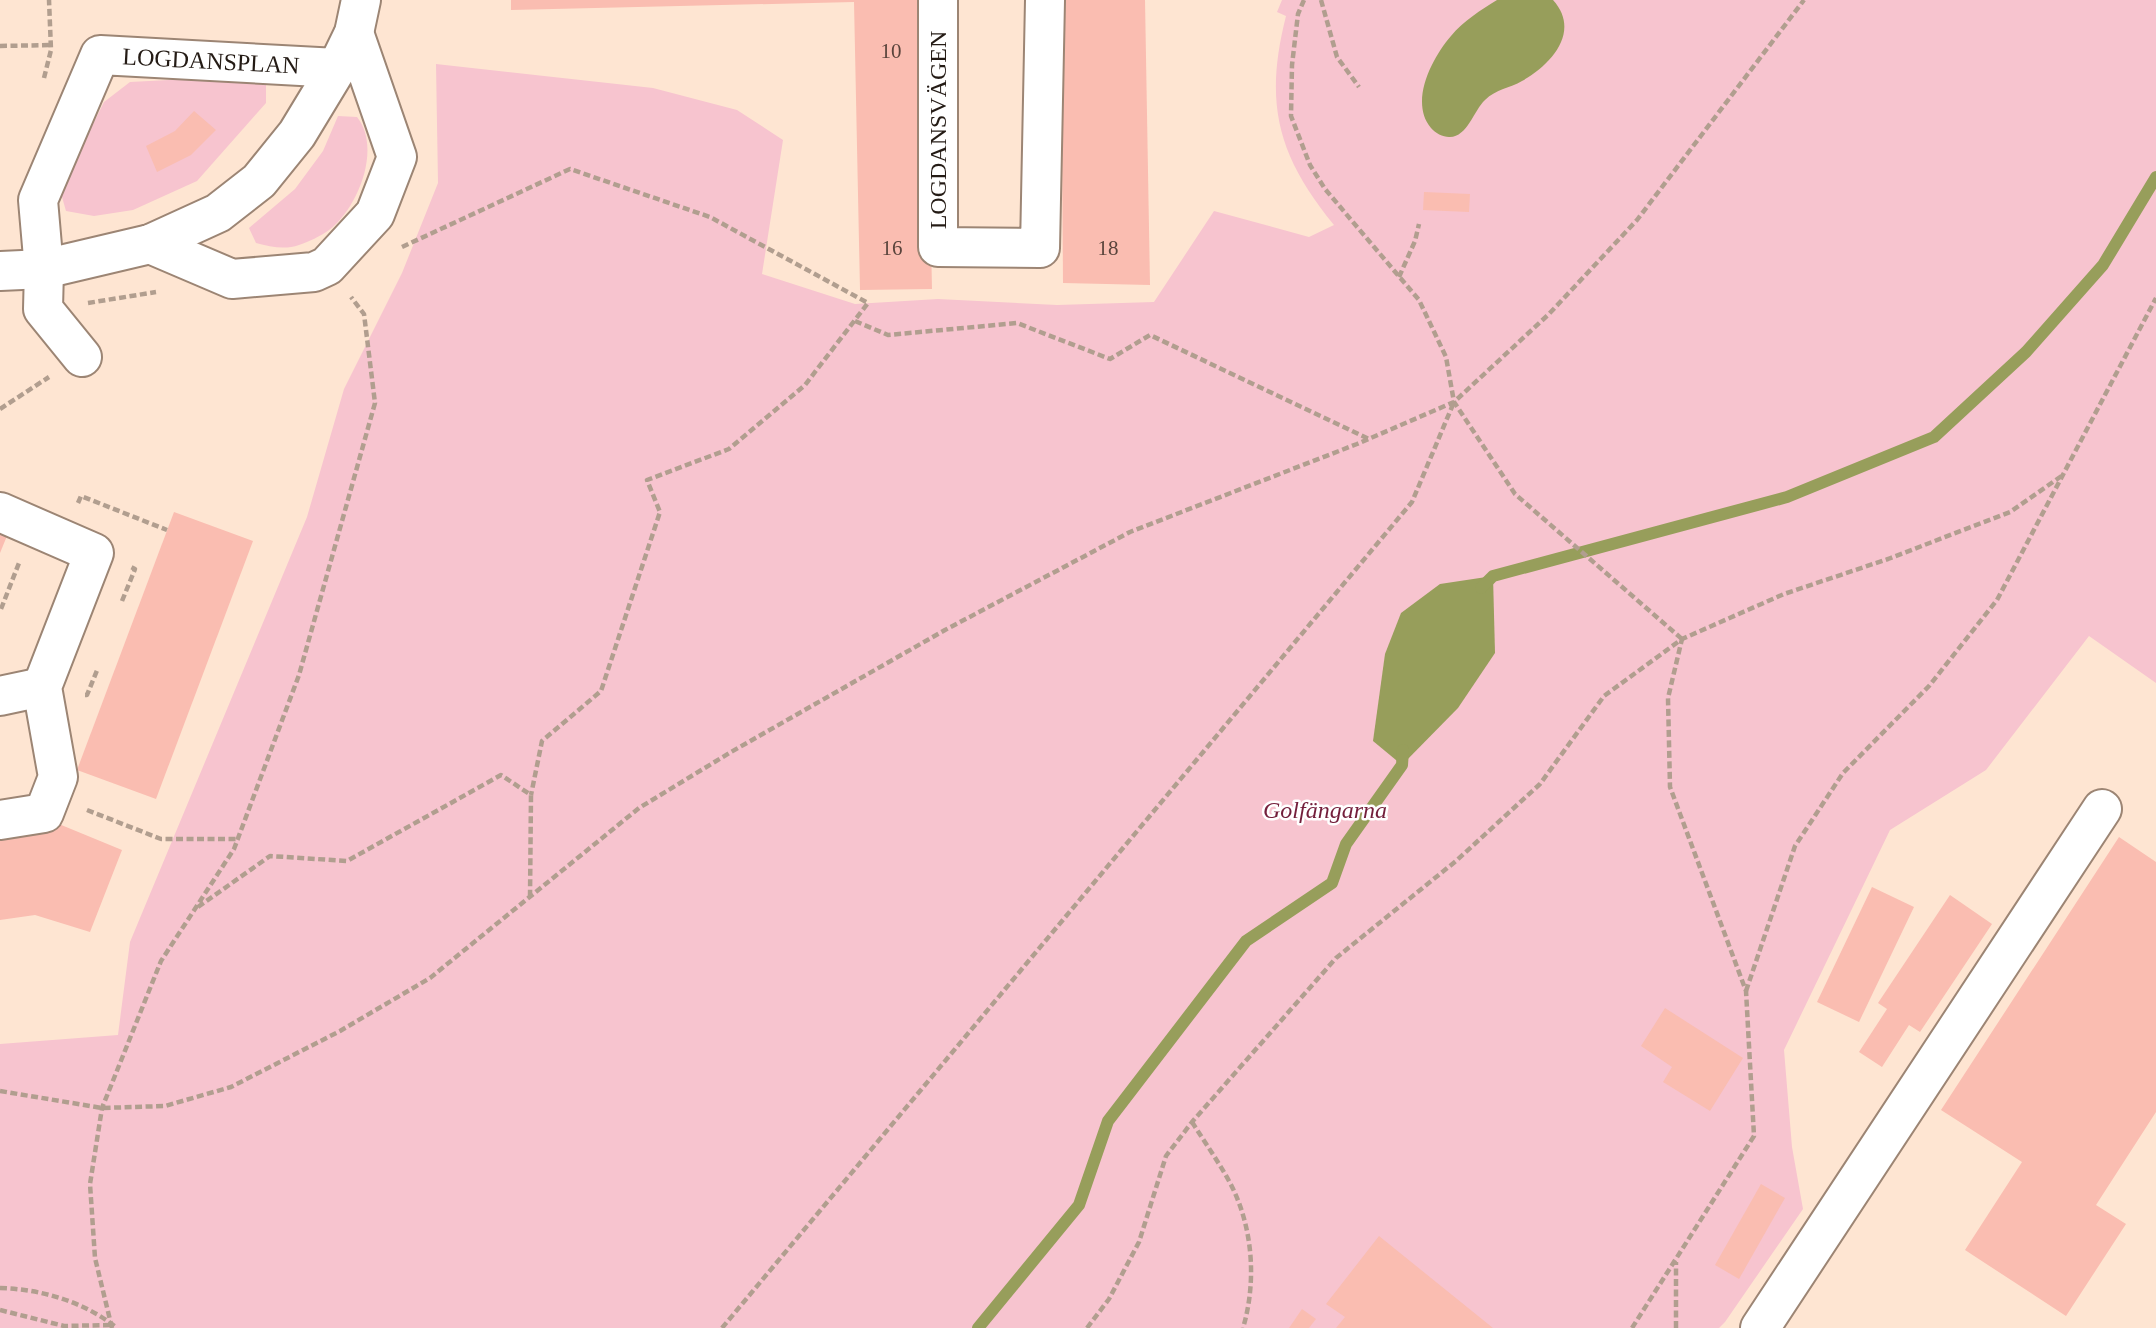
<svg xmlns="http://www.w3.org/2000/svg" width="2156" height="1328" font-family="Georgia,serif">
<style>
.green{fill:#f7c4cf}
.water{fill:#979e5b}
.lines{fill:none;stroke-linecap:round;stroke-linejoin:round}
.stream{stroke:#979e5b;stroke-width:12}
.building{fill:#fabdb1}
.minor-casing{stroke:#9c8574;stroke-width:42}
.path{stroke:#b19e8f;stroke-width:4.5;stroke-dasharray:7 3.5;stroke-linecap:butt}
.minor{stroke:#fff;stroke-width:38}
.labels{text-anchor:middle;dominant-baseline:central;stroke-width:5;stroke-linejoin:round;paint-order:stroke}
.number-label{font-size:21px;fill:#5a443c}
.street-label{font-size:24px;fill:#241b15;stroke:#fff}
.park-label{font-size:24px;font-style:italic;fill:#731e3b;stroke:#fff}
</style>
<rect width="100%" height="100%" fill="#fee5d2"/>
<!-- green -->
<g class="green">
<path d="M1282,0h874v683l-67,-47 -103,134 -96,60 -106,220 8,97 11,62 -78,113 -6,6h-1719v-284l118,-9 12,-93 177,-425 37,-128 58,-116 36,-90 -2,-119 217,24 84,22 46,30 -21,134 93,30 83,-5 119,6 97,-3 60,-91 95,26 25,-12c-57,-70 -70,-122 -48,-209l-9,-4z"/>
<path d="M246,76l20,3v24l-69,78 -64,29 -39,6 -28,-5 -6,-21 44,-88 26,-20z"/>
<path d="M338,116l19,1c25,31 1,91 -28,113 -8,6 -21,12 -30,15 -14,5 -28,2 -43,-2l-7,-15 46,-39 28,-38z"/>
</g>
<!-- water -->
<g class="water">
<path d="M1497,0h56c28,31 -1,64 -31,81 -12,7 -26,8 -37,19 -11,10 -18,38 -36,37 -6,0 -14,-4 -18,-9 -22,-26 1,-70 20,-92 12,-15 30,-26 46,-36z"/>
<path d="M1493,576l2,77 -37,55 -56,57 -29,-24 12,-87 16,-41 39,-29z"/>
</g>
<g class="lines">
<!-- stream -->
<g class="stream">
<path d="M1481,588l12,-12 294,-79 147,-60 92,-85 77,-87 53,-88"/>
<path d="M978,1328l101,-123 29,-84 138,-180 86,-58 14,-39 56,-79 1,-15"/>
</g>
</g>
<!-- building -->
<g class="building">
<path d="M511,0h415l6,289 -72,1 -6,-288 -343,8z"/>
<path d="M1061,0h84l5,285 -87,-2z"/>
<path d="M194,111l22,19 -25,25 -34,17 -11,-26 29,-15z"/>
<path d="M1424,192l46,2 -1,18 -46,-2z"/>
<path d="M174,512l79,29 -97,258 -79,-29z"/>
<path d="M0,527l9,4 -9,22z"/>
<path d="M54,822l68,28 -32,82 -55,-17 -35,5v-88z"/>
<path d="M2119,837l37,25v250l-60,93 30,19 -60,92 -101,-66 57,-88 -81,-52z"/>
<path d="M1872,887l42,20 -55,115 -42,-20z"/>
<path d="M1950,895l42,29 -72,108 -11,-7 -27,42 -23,-15 28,-43 -9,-6z"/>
<path d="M1665,1008l78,50 -33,53 -47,-29 9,-15 -31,-21z"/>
<path d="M1761,1184l24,14 -46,81 -24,-14z"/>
<path d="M1379,1236l114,92h-157l9,-11 -19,-13z"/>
<path d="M1302,1309l14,10 -7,9h-20z"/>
</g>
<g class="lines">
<!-- minor casing -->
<g class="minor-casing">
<g id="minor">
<path d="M938,0v247l102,1 5,-248"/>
<path d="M150,244l82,35 82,-7 13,-6 48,-52 22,-57 -43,-124"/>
<path d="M0,271l44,-2 106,-25 68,-31 41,-32 38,-47 40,-66 17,-35 7,-33"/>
<path d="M82,357l-39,-48 1,-40 -6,-69 62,-145 237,13"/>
<path d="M0,512l94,41 -52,134 16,90 -14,36 -44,7"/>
<path d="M0,696l42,-9"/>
<path d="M1760,1328l342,-519"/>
</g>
</g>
<!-- path -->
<g class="path">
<path d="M1304,0l-6,14 -6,51 -1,51 19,49 15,24 94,111 27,57 8,45 61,92 167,145"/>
<path d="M1321,0l16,57 22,30"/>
<path d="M0,46l51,-1"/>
<path d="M44,78l7,-28 -2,-50"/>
<path d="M402,247l168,-78 140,48 158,86 -63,82 -76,64 -82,31 13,32 -59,179 -59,50 -11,54"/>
<path d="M1399,277l16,-36 4,-17"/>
<path d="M88,303l68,-11"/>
<path d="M855,321l33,14 129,-12 93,36 40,-24 219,104"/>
<path d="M0,409l49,-32"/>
<path d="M78,503l3,-7 86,34"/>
<path d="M122,601l13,-32 -4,-2"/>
<path d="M1,609l18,-46"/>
<path d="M85,695h2l11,-27"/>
<path d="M87,810l74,29h77"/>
<path d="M198,907l72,-51 77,5 154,-86 30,20 -1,103"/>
<path d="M1746,991l49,-145 48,-73 86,-87 68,-86 159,-302"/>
<path d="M0,1091l102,17 63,-2 66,-19 109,-56 90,-53 209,-170 92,-56 214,-122 185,-98 227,-88 97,-42 95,-88 88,-94 167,-220"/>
<path d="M1192,1122c12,19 26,39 37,59 24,44 28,100 14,147"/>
<path d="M0,1288c41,1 85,14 117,40"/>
<path d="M0,1310l64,16 48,-1"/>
<path d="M112,1328l-17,-70 -5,-74 12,-76 59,-147 73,-112 65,-174 76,-272 -11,-89 -13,-17"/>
<path d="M722,1328l690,-826 42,-100"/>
<path d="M1087,1328l22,-29 30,-57 27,-86 26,-34 144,-164 120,-97 84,-77 64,-88 78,-57 102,-45 104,-35 122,-47 53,-37"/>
<path d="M1632,1328l122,-192 -8,-145 -76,-204 -2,-89 14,-59"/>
<path d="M1676,1328v-66"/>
</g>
<!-- minor -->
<use href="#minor" class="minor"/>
</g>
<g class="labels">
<!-- number labels -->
<g class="number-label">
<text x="891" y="51">10</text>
<text x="892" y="248">16</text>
<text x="1108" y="248">18</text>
</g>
<!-- street labels -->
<g class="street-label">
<text transform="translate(211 61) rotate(3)">LOGDANSPLAN</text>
<text transform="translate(938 130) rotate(-90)">LOGDANSVÄGEN</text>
</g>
<!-- park labels -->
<g class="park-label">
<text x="1325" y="810">Golfängarna</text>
</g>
</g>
</svg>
